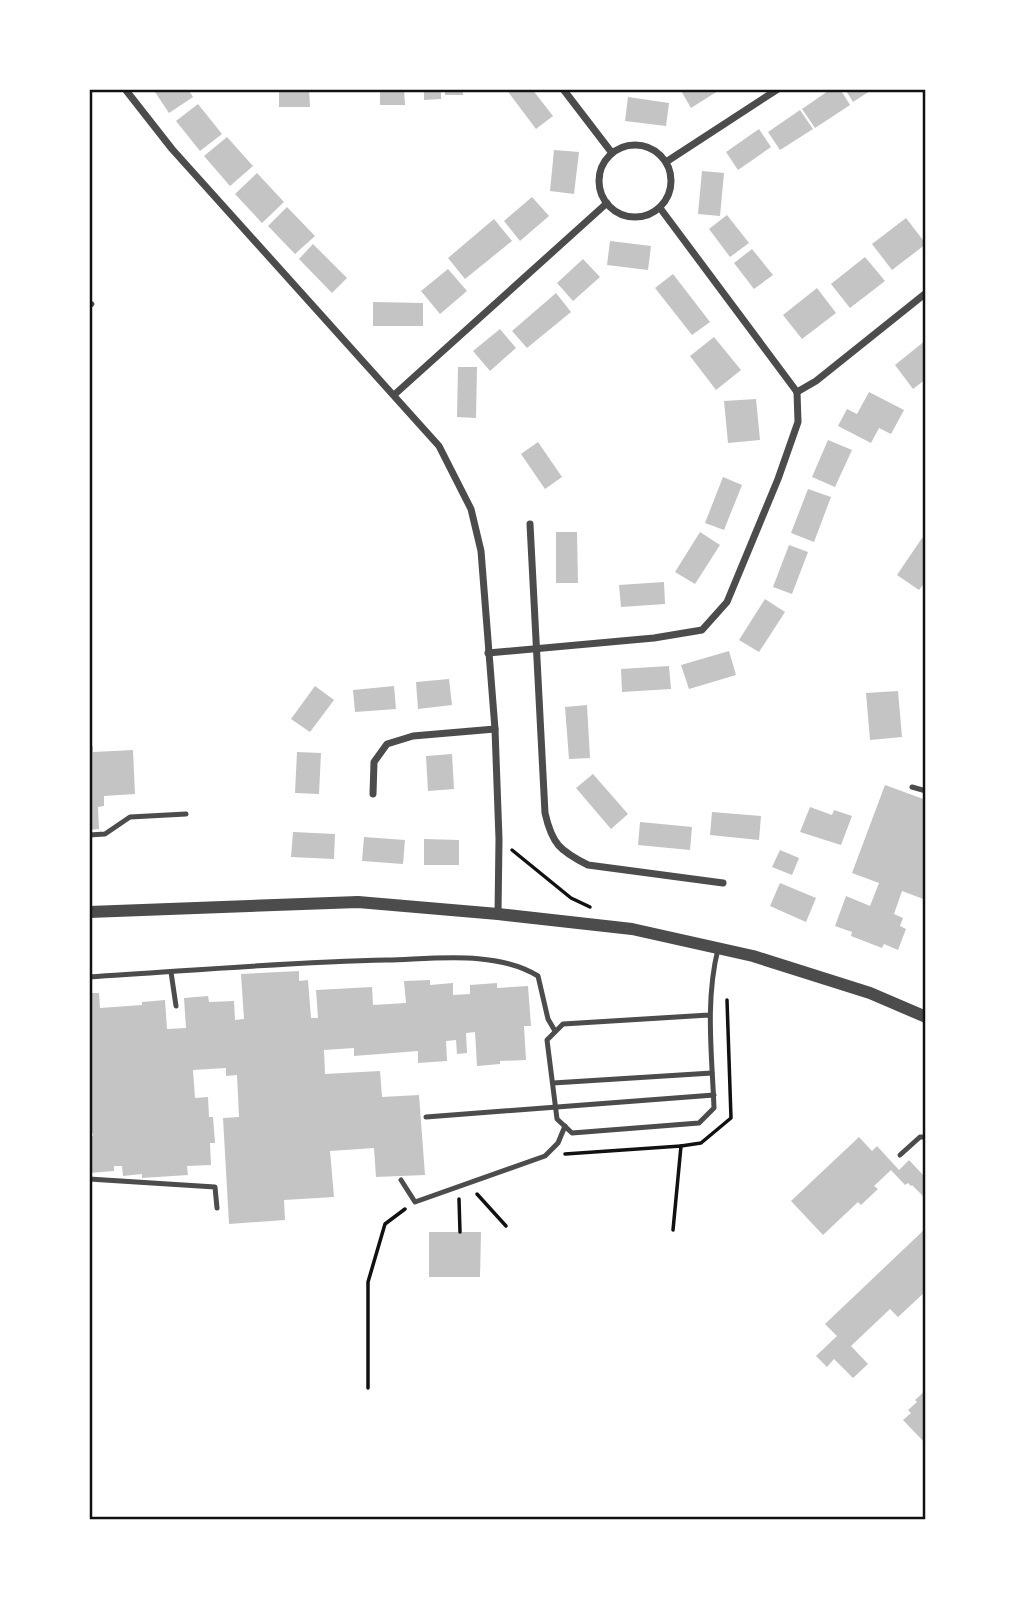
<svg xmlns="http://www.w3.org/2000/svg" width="1015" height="1609" font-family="'Varela Round',sans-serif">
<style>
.building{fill:#c4c4c4}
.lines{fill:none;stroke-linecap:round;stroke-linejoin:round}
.path{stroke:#111;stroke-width:3.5}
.service{stroke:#4c4c4c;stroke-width:5}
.minor{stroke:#4c4c4c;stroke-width:7}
.tertiary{stroke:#4c4c4c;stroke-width:12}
.neatline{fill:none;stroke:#111;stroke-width:2.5}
</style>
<rect width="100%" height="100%" fill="#fff"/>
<!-- building -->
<g class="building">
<path d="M153,89h35l5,8 -24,16z"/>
<path d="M279,89h30l1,18h-31z"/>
<path d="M380,89h24l1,16h-25z"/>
<path d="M424,89h17v10l-17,1z"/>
<rect x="445" y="89" width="18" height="6"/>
<path d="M506,89h26l21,27 -17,13z"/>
<path d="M680,89h41l-30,19z"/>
<path d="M831,89h9l10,16 -35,23 -13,-19z"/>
<path d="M845,89h28l-20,13z"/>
<path d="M628,97l41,6 -3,23 -41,-5z"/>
<path d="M198,104l24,30 -22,17 -24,-30z"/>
<path d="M800,110l13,19 -33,21 -12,-18z"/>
<path d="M759,129l12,18 -33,23 -12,-18z"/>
<path d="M227,137l26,29 -23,20 -26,-30z"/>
<path d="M554,150l25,2 -5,42 -24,-3z"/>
<path d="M702,171l22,2 -4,43 -22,-2z"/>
<path d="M257,173l27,29 -22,21 -27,-29z"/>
<path d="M532,197l17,19 -29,25 -16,-20z"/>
<path d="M287,207l28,29 -20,18 -27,-28z"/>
<path d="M727,215l22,28 -19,14 -21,-28z"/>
<path d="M906,218l20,26 -34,26 -20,-26z"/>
<path d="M494,219l18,22 -47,38 -17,-21z"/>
<path d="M610,241l41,5 -3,24 -41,-5z"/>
<path d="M313,244l34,34 -15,15 -33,-34z"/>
<path d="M752,249l21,26 -19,14 -20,-26z"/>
<path d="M865,257l20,24 -35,27 -19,-24z"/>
<path d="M583,259l17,18 -27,24 -16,-18z"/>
<path d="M448,269l19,22 -27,23 -19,-23z"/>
<path d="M673,274l37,48 -18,13 -37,-47z"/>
<path d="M817,288l19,25 -34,26 -19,-24z"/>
<path d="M556,293l15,19 -44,36 -15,-17z"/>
<path d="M373,302l50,1v23h-50z"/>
<path d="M500,329l16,19 -26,23 -17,-20z"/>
<path d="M714,337l27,33 -25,20 -26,-34z"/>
<path d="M926,340v39l-13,10 -18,-24z"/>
<path d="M458,367h19l-1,51 -19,-1z"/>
<path d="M869,392l35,18 -13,24 -12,-6 -8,15 -33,-17 9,-17 10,5z"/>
<path d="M756,399l4,41 -32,3 -4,-42z"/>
<path d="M828,440l24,10 -17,37 -23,-10z"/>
<path d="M538,442l24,35 -17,12 -24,-35z"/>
<path d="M723,477l19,8 -18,45 -19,-7z"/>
<path d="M808,489l23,8 -17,45 -23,-9z"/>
<path d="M556,532h21l1,51h-22z"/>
<path d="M700,532l20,13 -25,39 -20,-12z"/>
<path d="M922,538l4,2v41l-7,9 -22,-15z"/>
<path d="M789,545l19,7 -16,42 -19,-7z"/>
<path d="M664,582l1,22 -44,3 -2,-22z"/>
<path d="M765,599l20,13 -26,40 -20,-12z"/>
<path d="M729,651l7,24 -47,14 -8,-24z"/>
<path d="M669,666l2,23 -49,3 -1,-23z"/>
<path d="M449,679l3,26 -34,4 -2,-27z"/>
<path d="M315,686l19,14 -24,32 -19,-13z"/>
<path d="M394,686l2,23 -41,3 -2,-22z"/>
<path d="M898,691l4,46 -32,3 -4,-47z"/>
<path d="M587,705l3,53 -21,1 -4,-52z"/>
<path d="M93,746v6l40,-2 2,44 -31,2v10l-6,1 1,22 -10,1v-83z"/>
<path d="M297,752l24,1 -2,41 -24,-1z"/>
<path d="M452,754l2,35 -26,2 -2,-35z"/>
<path d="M593,774l35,40 -17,15 -35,-41z"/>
<path d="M885,785l41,15v100l-24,-9 -8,23 9,4 -3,8 6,3 -8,21 -14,-6 -2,4 -31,-12 1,-4 -17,-6 11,-30 24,10 9,-23 -27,-10z"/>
<path d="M810,807l22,8 2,-5 18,6 -11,29 -41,-13z"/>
<path d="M712,812l49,4 -2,24 -49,-5z"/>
<path d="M640,822l52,5 -2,23 -52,-5z"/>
<path d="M293,832l42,2 -1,25 -43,-2z"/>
<path d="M364,837l41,3 -2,24 -41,-3z"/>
<path d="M424,839l35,1v25h-35z"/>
<path d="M780,850l19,8 -7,17 -20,-8z"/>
<path d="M780,883l36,15 -10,24 -36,-16z"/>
<path d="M299,971v10l9,-1 3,38h7l-2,-28 56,-3 1,18 33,-2 -2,-22 26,-1v5l23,-2v12l17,-1v-9l27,-2v5l31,-2 3,40h-7l2,34 -26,1v3l-23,2 -2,-34 -9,1 1,20 -10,1 -1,-14 -10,1 1,20 -29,2v-12l-64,5v-8l-30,2 1,24 55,-3 2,26 37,-2 6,80 -49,2 -2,-29 -44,3 4,46 -50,3 1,20 -56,4 -6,-106 16,-1 -2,-42 -11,1v-8l-33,2 2,28 13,-1 1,20h4l2,26h-5l1,22 -24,1 1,9 -46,3v-4l-19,2 -1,-10h-8v5l-25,2v-37h4v-3h-4v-140h10l1,15 42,-3v-3l23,-2 2,29 19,-1 -2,-30 24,-2 1,6 25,-1 1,19 9,-1 -3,-45z"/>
<path d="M859,1137l13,14 5,-5 22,24 10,-10 14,15 3,-2v26l-14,-14 -1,1 -3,-3 -3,2 -14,-15 -17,16 4,3 -17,16 -3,-3 -35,33 -32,-34z"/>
<path d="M926,1228v63l-28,26 -8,-8 -39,37 17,18 -15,14 -19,-19 -7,8 -11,-11 21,-20 -12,-12z"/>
<path d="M429,1232h52l-1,45h-51z"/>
<path d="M926,1390v54l-23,-24 8,-7 -3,-3 9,-8 -2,-2z"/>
</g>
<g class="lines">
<!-- path -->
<g class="path">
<path d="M512,850l59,48 19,9"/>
<path d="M681,1146l20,-3 30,-25 -4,-118"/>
<path d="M565,1154l116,-8 -8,84"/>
<path d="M477,1194l29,32"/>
<path d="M459,1199l1,33"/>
<path d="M368,1388v-106l17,-58 20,-15"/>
</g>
<!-- service -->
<g class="service">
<path d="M89,307l3,-3"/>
<path d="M912,787l14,4"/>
<path d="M89,835l16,-1 25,-17 56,-3"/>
<path d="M171,972l5,34"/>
<path d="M89,977c99,-6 198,-15 298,-17 47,-1 109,-10 151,16l10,43 7,12"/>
<path d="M709,1015l-146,9 -16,16 10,79 15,14 127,-10 15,-15c-2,-53 -9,-107 4,-159"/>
<path d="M553,1083l159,-10"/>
<path d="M426,1117l288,-22"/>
<path d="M900,1155l20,-18h6"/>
<path d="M89,1179l126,8 2,21"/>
<path d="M401,1180l14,22 130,-46 13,-13 7,-17"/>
</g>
<!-- minor -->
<g class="minor">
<path d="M125,89l47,60 267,297 32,63 10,42 14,178 4,110 -1,75"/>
<path d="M563,89l49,64"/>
<circle cx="635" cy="181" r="36"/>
<path d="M666,162l112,-73"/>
<path d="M660,208l137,184"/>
<path d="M797,392l19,-11 110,-88"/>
<path d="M394,395l213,-192"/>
<path d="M530,524l15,289c7,31 15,38 43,52l135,18"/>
<path d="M488,653l166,-15 48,-8 25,-28 51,-123 20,-57 -1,-30"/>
<path d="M373,794l1,-32 13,-18 26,-8 82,-7"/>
</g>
<!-- tertiary -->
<path class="tertiary" d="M89,912l269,-10 140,12 134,15 121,27 117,37 56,24"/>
</g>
<!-- border -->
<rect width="1015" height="1609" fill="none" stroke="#ffffff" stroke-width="182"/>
<rect x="91" y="91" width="833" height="1427" class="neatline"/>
</svg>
